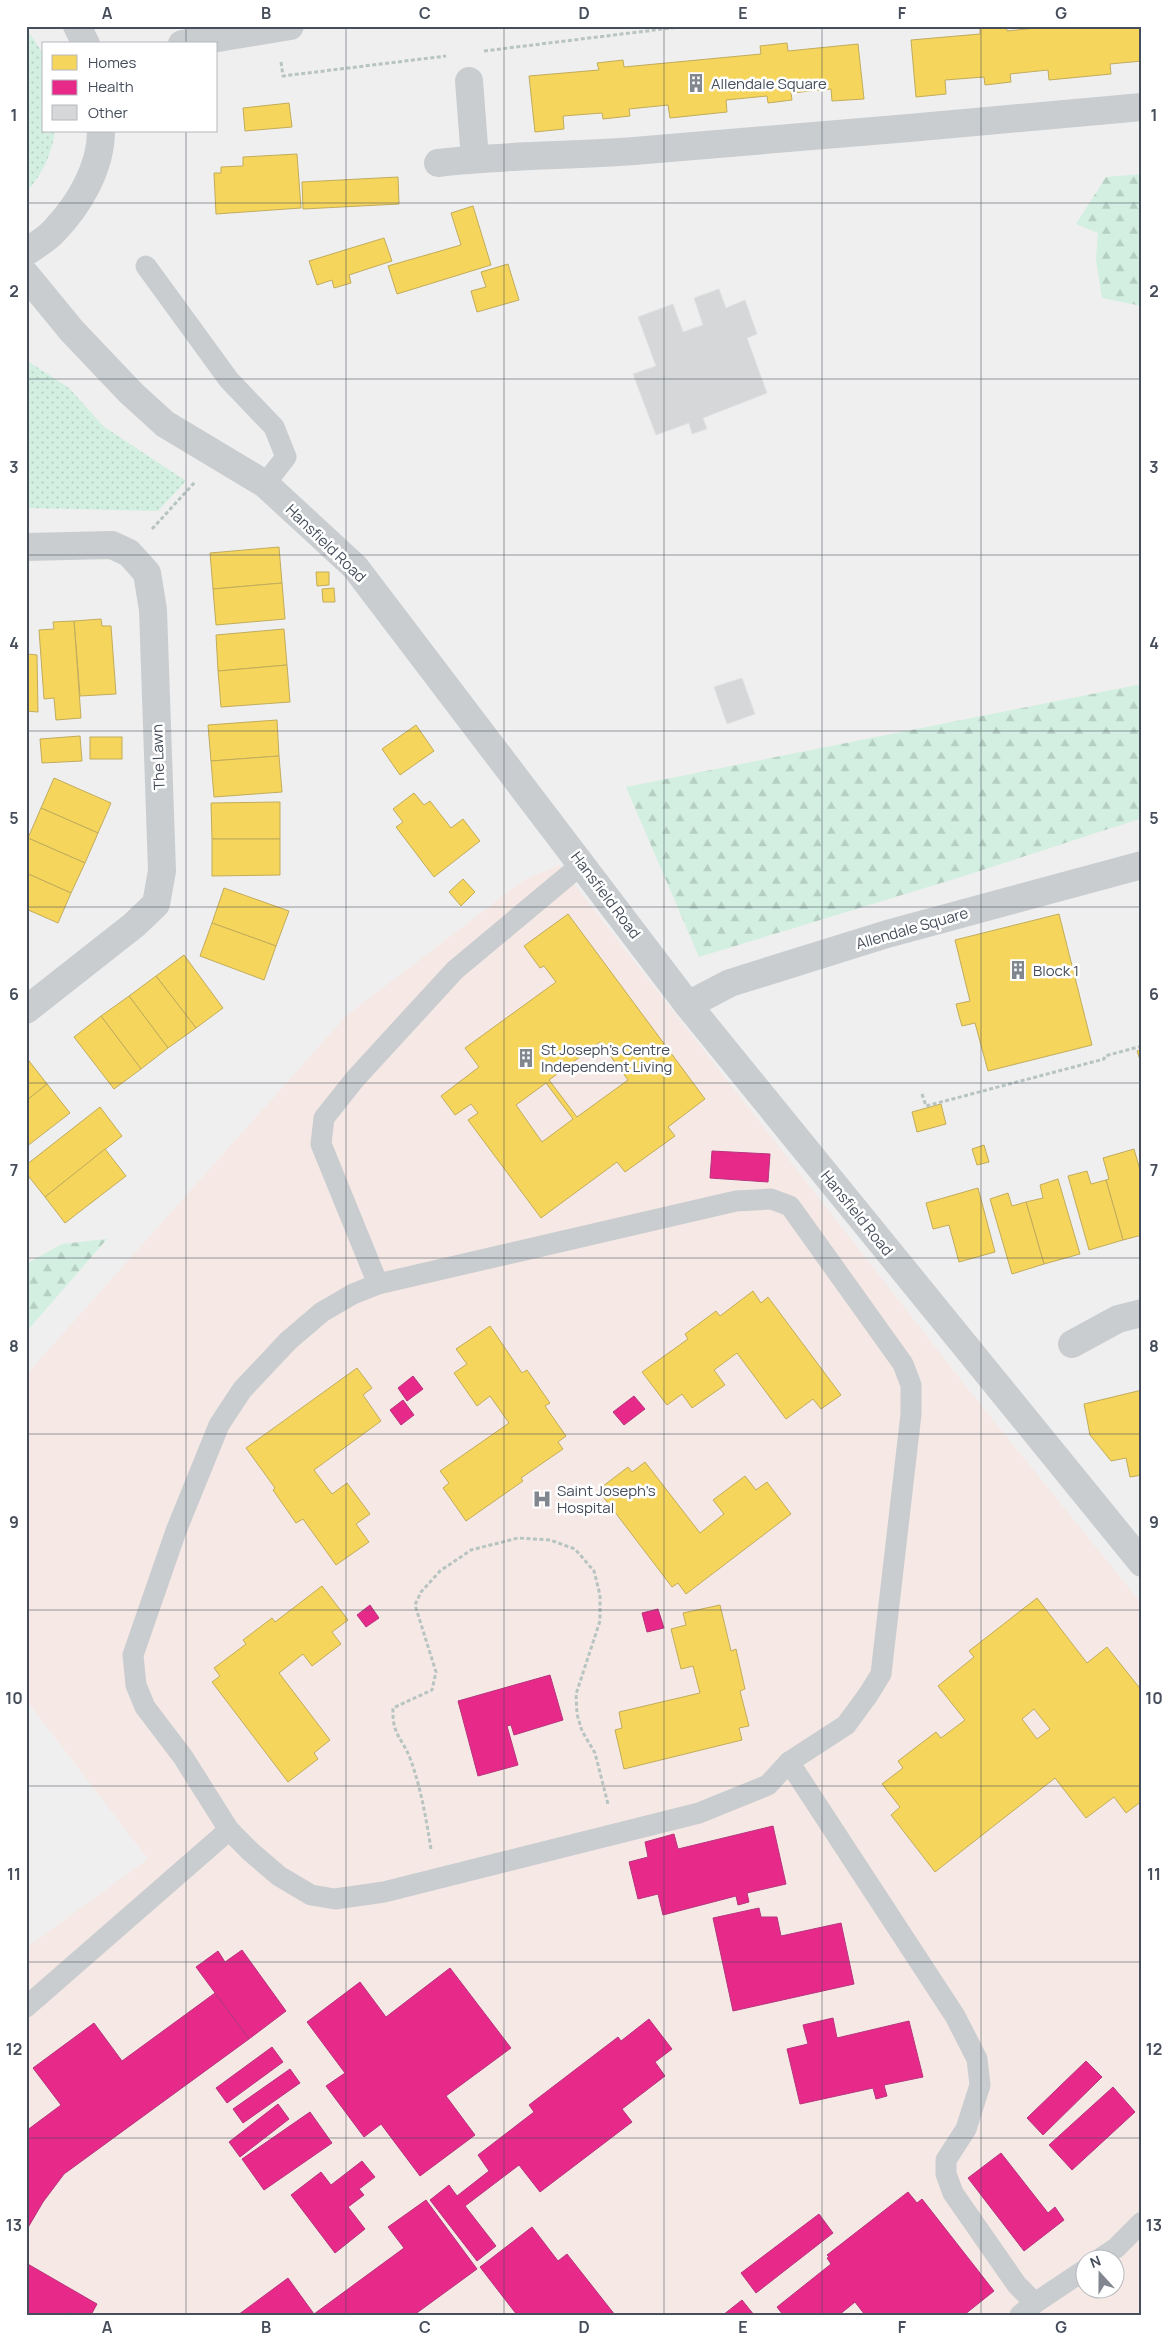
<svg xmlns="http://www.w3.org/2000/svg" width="1168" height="2341" font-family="Manrope,sans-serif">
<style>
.medical{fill:#f6e9e5;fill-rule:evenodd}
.grass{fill:url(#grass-dots)}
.forest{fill:url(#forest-firs)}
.homes{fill:#f6d55c;stroke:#c1ac5c;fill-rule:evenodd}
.health{fill:#e7298a;stroke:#b7347c}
.building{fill:#d6d7d9;stroke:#e0e1e2}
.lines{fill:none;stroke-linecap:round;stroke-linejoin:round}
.path{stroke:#b7c4c1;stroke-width:3;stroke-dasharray:4 2.5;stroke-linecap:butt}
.service{stroke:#cacdd0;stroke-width:21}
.minor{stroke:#cacdd0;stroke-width:28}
.tertiary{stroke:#cacdd0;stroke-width:28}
.grid{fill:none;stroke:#464e5b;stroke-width:1;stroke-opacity:0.55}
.labels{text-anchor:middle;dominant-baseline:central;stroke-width:5;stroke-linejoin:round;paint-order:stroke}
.poi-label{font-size:15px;fill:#464e5b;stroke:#fff;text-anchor:start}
.street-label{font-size:15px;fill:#464e5b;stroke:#fff}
.neatline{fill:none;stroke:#464e5b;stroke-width:2}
.grid-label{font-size:16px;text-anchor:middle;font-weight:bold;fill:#464e5b}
</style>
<defs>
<pattern id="grass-dots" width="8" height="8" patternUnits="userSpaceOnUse" patternTransform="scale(1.25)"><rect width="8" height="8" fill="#d2efe1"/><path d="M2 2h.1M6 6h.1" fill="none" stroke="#b6cfc3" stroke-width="1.8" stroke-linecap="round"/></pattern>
<pattern id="forest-firs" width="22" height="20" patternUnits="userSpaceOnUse" patternTransform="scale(1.25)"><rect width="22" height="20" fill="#d2efe1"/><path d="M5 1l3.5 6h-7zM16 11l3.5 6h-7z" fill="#b6cfc3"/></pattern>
</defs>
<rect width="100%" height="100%" fill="#efefef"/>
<!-- medical -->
<path class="medical" d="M559,865l413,529 170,210v711h-1116v-367l122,-89 -122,-159v-325l320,-359 178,-136zM1086,2258h30v30h-30z"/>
<!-- grass -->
<g class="grass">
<path d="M26,28l18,27v76h11c-3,22 -13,45 -29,61z"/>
<path d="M26,360l43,28 34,38 83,55 -28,30 -132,-3z"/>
</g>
<!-- forest -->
<g class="forest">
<path d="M1142,174v132l-40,-8 -6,-38 2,-27 -22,-9 30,-47z"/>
<path d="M1142,684v134l-178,58 -265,81 -73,-170z"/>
<path d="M107,1239l-81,93v-68l36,-20z"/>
</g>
<!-- homes -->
<g class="homes">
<path d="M1006,26l1,5 49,-5h86v35l-32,3 1,10 -62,6 -1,-10 -38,4 1,8 -26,3 -1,-8 -39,3 1,14 -30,3 -5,-57 69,-6v-7z"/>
<path d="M787,43l1,8 70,-7 6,55 -32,2 -1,-12 -40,4 1,7 -24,3 -1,-7 -41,4 1,12 -57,6 -2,-13 -39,4 1,7 -27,3 -1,-6 -39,3 1,13 -29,3 -6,-56 70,-6 -2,-7 26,-3 1,7 137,-13 -1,-8z"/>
<path d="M289,103l3,24 -47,4 -2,-23z"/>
<path d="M297,154l4,54 -85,6 -2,-41h7v-6l22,-1v-9z"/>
<path d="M398,177l1,27 -96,5 -1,-27z"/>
<path d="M473,206l18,59 -94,29 -9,-28 73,-21 -10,-32z"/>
<path d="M384,238l8,23 -43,14 2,8 -17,5 -2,-8 -15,5 -8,-24z"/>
<path d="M508,264l11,36 -42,12 -6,-21 15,-4 -5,-15z"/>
<path d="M279,547l3,36 -69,6 -3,-36z"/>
<path d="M316,572h13v13l-12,1z"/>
<path d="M282,583l3,36 -69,6 -3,-36z"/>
<path d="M334,588l1,14h-12l-1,-13z"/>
<path d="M101,619l1,7h9l5,68 -36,2 -6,-75z"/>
<path d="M74,621l7,97 -25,2 -2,-22 -10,1 -5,-69 15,-1 -1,-7z"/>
<path d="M284,629l3,36 -69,6 -2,-36z"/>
<path d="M26,647l2,7 9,1 1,57 -12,-1z"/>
<path d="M287,665l3,37 -69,5 -3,-36z"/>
<path d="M277,720l2,36 -68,5 -3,-36z"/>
<path d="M416,725l18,26 -34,24 -18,-26z"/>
<path d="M80,736l2,25 -40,2 -2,-24z"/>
<rect x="90" y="737" width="32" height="22"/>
<path d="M279,756l3,36 -68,5 -3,-36z"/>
<path d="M54,778l57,25 -13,30 -57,-25z"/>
<path d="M414,793l10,12 6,-4 21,27 12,-9 17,22 -46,36 -38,-50 7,-5 -10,-13z"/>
<path d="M280,802v37h-68l-1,-36z"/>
<path d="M41,808l57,25 -13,30 -57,-25z"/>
<path d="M28,838l57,25 -14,30 -45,-20z"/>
<path d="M212,839h68v36l-68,1z"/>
<path d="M26,873l45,20 -13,30 -32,-14z"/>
<path d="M463,879l12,13 -14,14 -12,-14z"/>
<path d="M224,888l65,23 -13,35 -64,-23z"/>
<path d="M568,914l137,185 -37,28 7,9 -50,36 -8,-10 -76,56 -73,-98 10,-7 -7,-9 -16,11 -14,-19 38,-29 -14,-19 91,-66 -12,-16 -4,2 -16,-22zM600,1042l28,38 -51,37 -28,-37zM546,1083l27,36 -31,23 -26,-37z"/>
<path d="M1059,914l33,131 -104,26 -13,-48 -13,3 -3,-10 -3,-12 14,-3 -15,-61z"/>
<path d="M212,923l64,23 -12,34 -64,-24z"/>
<path d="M184,955l39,53 -27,20 -40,-52z"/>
<path d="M156,976l40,52 -28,20 -39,-52z"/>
<path d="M129,996l39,52 -27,21 -40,-53z"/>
<path d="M101,1016l40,53 -27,20 -40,-52z"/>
<path d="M1142,1049v17l-5,-15z"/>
<path d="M26,1057l21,27 -21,17z"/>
<path d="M47,1084l23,29 -44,34v-46z"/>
<path d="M941,1104l5,20 -29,8 -5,-20z"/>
<path d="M100,1107l22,29 -77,61 -19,-24v-8z"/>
<path d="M984,1145l5,17 -12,3 -5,-16z"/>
<path d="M105,1149l21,27 -61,47 -20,-26z"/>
<path d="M1134,1149l8,28v58l-19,5 -17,-60 3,-1 -6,-21z"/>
<path d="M1087,1171l4,13 15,-4 17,60 -34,10 -21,-74z"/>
<path d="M1058,1179l22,75 -36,10 -18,-62 17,-4 -3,-13z"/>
<path d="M978,1188l17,64 -36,10 -10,-37 -16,4 -7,-26z"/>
<path d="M1008,1193l4,13 14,-4 18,62 -32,10 -22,-75z"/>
<path d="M753,1291l8,12 7,-6 73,98 -20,14 -8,-10 -27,20 -49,-66 -23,17 11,15 -33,23 -10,-14 -15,11 -25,-33 46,-33 -3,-5 31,-23 4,5z"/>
<path d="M490,1326l32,47 5,-3 23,33 -5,3 21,30 -8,6 5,7 -42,29 2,3 -57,40 -23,-33 6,-5 -9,-12 69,-48 -19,-27 -13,10 -23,-33 13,-9 -11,-15z"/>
<path d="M357,1368l15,20 -9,7 18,26 -67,49 18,24 15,-11 23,31 -14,10 13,18 -33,23 -33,-46 -7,4 -23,-33 2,-2 -29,-40z"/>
<path d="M1142,1390v85l-12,2 -4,-19 -15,3 -21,-26 -6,-31z"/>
<path d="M645,1462l55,71 24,-19 -11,-14 32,-24 11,14 11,-8 24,32 -105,80 -8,-11 -6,4 -74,-97 30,-23 4,5z"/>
<path d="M322,1586l26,34 -16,12 9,12 -29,22 -9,-12 -24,19 51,67 -16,13 4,6 -30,23 -76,-100 8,-6 -6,-8 32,-24 -3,-4 29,-22 3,4z"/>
<path d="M1037,1598l50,65 20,-16 35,44v110l-16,12 -12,-16 -28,21 -31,-40 -120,94 -44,-57 9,-8 -18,-23 21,-16 -5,-7 38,-29 5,6 24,-18 -27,-34 36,-29 -5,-6zM1034,1709l16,20 -13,10 -15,-20z"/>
<path d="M720,1605l11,46 5,-2 9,40 -5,2 9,35 -10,2 3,12 -118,29 -9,-39 7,-2 -3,-16 81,-19 -7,-27 -12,3 -10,-40 15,-4 -3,-12z"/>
</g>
<!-- health -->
<g class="health">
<path d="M712,1151l58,3 -2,28 -58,-4z"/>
<path d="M413,1376l10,13 -16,12 -9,-13z"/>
<path d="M634,1396l11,13 -21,16 -11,-13z"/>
<path d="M403,1400l11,15 -13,10 -11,-15z"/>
<path d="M370,1605l9,13 -13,9 -9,-12z"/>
<path d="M658,1609l6,19 -17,4 -5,-19z"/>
<path d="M550,1675l13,45 -49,15 -3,-10 -4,1 11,39 -40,11 -20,-75z"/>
<path d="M773,1826l13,58 -39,9 2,9 -11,3 -2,-9 -73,19 -5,-21 -20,5 -9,-37 19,-5 -3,-15 29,-8 4,15z"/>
<path d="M759,1908l2,9h16l4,19 60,-13 13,61 -121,27 -20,-93z"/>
<path d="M242,1950l44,61 -37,28 -53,-72 22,-16 7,11z"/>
<path d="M450,1968l61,80 -65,48 29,39 -55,41 -39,-52 -17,13 -38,-51 19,-13 -38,-51 53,-40 26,35z"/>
<path d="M215,1993l34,46 -185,135 -21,28 -17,29v-100l35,-26 -28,-37 61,-45 28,38z"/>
<path d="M833,2018l4,20 72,-17 14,56 -39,8 3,11 -11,3 -3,-11 -73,16 -13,-55 21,-5 -5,-19z"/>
<path d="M649,2019l23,30 -17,13 10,14 -43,33 10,13 -92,70 -21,-27 -54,41 31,40 -19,15 -47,-61 19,-15 8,11 32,-25 -11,-16 56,-43 -5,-7 89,-68 3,4z"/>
<path d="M272,2047l11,15 -56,41 -11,-15z"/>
<path d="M1086,2061l16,16 -59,58 -16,-17z"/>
<path d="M290,2069l10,14 -57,40 -10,-14z"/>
<path d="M1113,2087l22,25 -63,58 -23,-25z"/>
<path d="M278,2104l11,15 -49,38 -11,-15z"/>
<path d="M310,2112l22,31 -68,47 -22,-31z"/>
<path d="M1001,2153l47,60 7,-6 9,13 -40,31 -56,-73z"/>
<path d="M362,2161l13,16 -16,12 5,6 -16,12 17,22 -30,24 -44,-58 30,-23 10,13z"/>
<path d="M908,2192l9,11 5,-4 72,92 -30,24h-99l-10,-13 -16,13h-56l-6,-8 54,-43 -4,-6 2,-1 -2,-2z"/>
<path d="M426,2200l51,69 -63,46h-176l50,-37 26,36 90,-66 -16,-21z"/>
<path d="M819,2214l14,19 -77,60 -15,-20z"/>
<path d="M532,2227l26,34 9,-7 48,61h-98l-37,-48z"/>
<path d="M26,2263l71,41 -6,11h-17l-5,-3 -1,3h-42z"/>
<path d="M742,2300l12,15h-31z"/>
</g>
<!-- building -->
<g class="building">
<path d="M719,289l7,19 19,-8 12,34 -10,4 20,55 -64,25 4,11 -15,5 -3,-11 -33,12 -23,-61 23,-8 -18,-49 35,-13 10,28 20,-7 -9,-27z"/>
<path d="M742,678l13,36 -28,10 -13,-37z"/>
</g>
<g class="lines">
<!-- path -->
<g class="path">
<path d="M484,51l203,-25"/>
<path d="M281,62l2,14 163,-20"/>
<path d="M152,529l43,-47"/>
<path d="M922,1094l4,12 178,-47 1,-3 37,-10"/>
<path d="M431,1849c-5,-31 -10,-61 -21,-91 -9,-22 -18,-23 -17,-50l39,-18 4,-18 -21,-67 6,-13 19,-21 31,-21 47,-12 32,2 25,9 19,22 6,24v26l-24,73 1,20 5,17 13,22 13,51"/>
</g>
<!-- service -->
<g class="service">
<path d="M146,266l83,114 45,47 12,30 -21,27"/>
<path d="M771,1199l19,7 113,158 8,21v29l-30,260 -13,21 -22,30 -57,37 -21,23 -69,28 -315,79 -49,7 -24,-4 -32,-19 -28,-24 -22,-22 -46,-73 -38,-50 -9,-22 -3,-30 43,-124 43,-106 23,-35 46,-49 34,-29 31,-18 25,-10 358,-83z"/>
<path d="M378,1284l-57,-140 3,-26 31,-39 100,-109 127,-106"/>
<path d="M789,1762l166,254 22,43 3,26 -14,44 -20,31v14l7,19 64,92 18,18"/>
<path d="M26,2007l203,-177"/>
<path d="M1101,2258l15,-10 26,-26"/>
<path d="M1020,2315l15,-12 51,-34"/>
</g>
<!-- minor -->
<g class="minor">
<path d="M469,81l6,78"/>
<path d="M438,163c65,-8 131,-7 196,-12 169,-14 339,-28 508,-44"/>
<path d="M26,547l86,-2 17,8 18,20 6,37 9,261 -6,33 -22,21 -108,85"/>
<path d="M688,1005l42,-22 157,-49 255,-69"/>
<path d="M1072,1344l46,-25 24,-6"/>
</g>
<!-- tertiary -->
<g class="tertiary">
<path d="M77,26l9,18"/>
<path d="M182,44l108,-18"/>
<path d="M26,252c9,-6 21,-13 28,-21 25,-26 47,-63 47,-100"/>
<path d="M26,275l46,56 59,62 34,31 100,60 90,83 333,438 454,558"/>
</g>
</g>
<!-- grid -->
<path class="grid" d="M186,26v18M346,26v2289M504,26v2289M664,26v2289M822,26v2289M981,26v2289M186,131v2184M26,203h1116M26,379h1116M26,555h1116M26,731h1116M26,907h1116M26,1083h1116M26,1258h1116M26,1434h1116M26,1610h1116M26,1786h1116M26,1962h1116M26,2138h1116"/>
<!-- icons -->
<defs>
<g id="building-bare" transform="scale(1.5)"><path d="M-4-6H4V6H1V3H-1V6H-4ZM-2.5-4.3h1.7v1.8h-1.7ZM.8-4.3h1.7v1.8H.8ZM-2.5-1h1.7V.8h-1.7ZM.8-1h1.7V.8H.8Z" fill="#81868f" stroke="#fff" stroke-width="2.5" paint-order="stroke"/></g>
<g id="hospital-bare" transform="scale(1.5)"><path d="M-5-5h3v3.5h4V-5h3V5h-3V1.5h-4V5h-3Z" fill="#81868f" stroke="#fff" stroke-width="2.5" paint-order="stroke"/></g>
</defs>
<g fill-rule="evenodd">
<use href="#building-bare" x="696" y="83"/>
<use href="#building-bare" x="1018" y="970"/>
<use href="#building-bare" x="526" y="1058"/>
<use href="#hospital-bare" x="542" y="1499"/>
</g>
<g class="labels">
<!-- poi labels -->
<g class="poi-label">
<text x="711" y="83">Allendale Square</text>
<text x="1033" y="970">Block 1</text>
<text x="541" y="1049">St Joseph's Centre<tspan x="541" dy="17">Independent Living</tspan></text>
<text x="557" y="1490">Saint Joseph's<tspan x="557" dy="17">Hospital</tspan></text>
</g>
<!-- street labels -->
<g class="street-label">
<text transform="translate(326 543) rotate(44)">Hansfield Road</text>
<text transform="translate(158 757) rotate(-92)">The Lawn</text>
<text transform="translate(606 895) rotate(53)">Hansfield Road</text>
<text transform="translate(912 928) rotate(-16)">Allendale Square</text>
<text transform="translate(857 1213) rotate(51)">Hansfield Road</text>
</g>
</g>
<!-- border -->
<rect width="1168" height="2341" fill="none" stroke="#ffffff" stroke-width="55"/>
<!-- legend -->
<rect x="42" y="42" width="175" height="90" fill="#ffffff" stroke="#b5b8bd"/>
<rect x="52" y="55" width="25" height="15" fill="#f6d55c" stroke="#b5b8bd"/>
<text x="88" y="68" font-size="15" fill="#464e5b">Homes</text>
<rect x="52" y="80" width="25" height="15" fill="#e7298a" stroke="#b5b8bd"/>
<text x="88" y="92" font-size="15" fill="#464e5b">Health</text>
<rect x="52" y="105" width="25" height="15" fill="#d6d7d9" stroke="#b5b8bd"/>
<text x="88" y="118" font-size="15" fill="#464e5b">Other</text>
<!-- north arrow -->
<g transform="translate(1100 2274) rotate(339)"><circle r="24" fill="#ffffff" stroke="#b5b8bd"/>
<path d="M0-4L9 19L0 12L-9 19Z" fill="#81868f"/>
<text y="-8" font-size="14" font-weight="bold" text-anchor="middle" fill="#464e5b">N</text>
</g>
<rect x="28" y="28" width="1112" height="2286" class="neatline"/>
<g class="grid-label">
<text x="107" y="19">A</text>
<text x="266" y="19">B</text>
<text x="425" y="19">C</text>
<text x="584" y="19">D</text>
<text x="743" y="19">E</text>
<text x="902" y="19">F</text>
<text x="1061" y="19">G</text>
<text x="14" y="121">1</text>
<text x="1154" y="121">1</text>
<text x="14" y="297">2</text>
<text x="1154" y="297">2</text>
<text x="14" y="473">3</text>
<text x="1154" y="473">3</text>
<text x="14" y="649">4</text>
<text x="1154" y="649">4</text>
<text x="14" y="824">5</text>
<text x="1154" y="824">5</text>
<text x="14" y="1000">6</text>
<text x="1154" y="1000">6</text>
<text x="14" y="1176">7</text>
<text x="1154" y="1176">7</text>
<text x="14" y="1352">8</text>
<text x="1154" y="1352">8</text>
<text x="14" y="1528">9</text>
<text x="1154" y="1528">9</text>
<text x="14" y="1704">10</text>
<text x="1154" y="1704">10</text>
<text x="14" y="1880">11</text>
<text x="1154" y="1880">11</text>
<text x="14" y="2055">12</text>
<text x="1154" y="2055">12</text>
<text x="14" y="2231">13</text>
<text x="1154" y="2231">13</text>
<text x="107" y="2333">A</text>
<text x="266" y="2333">B</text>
<text x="425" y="2333">C</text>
<text x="584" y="2333">D</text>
<text x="743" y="2333">E</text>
<text x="902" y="2333">F</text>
<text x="1061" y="2333">G</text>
</g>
</svg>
